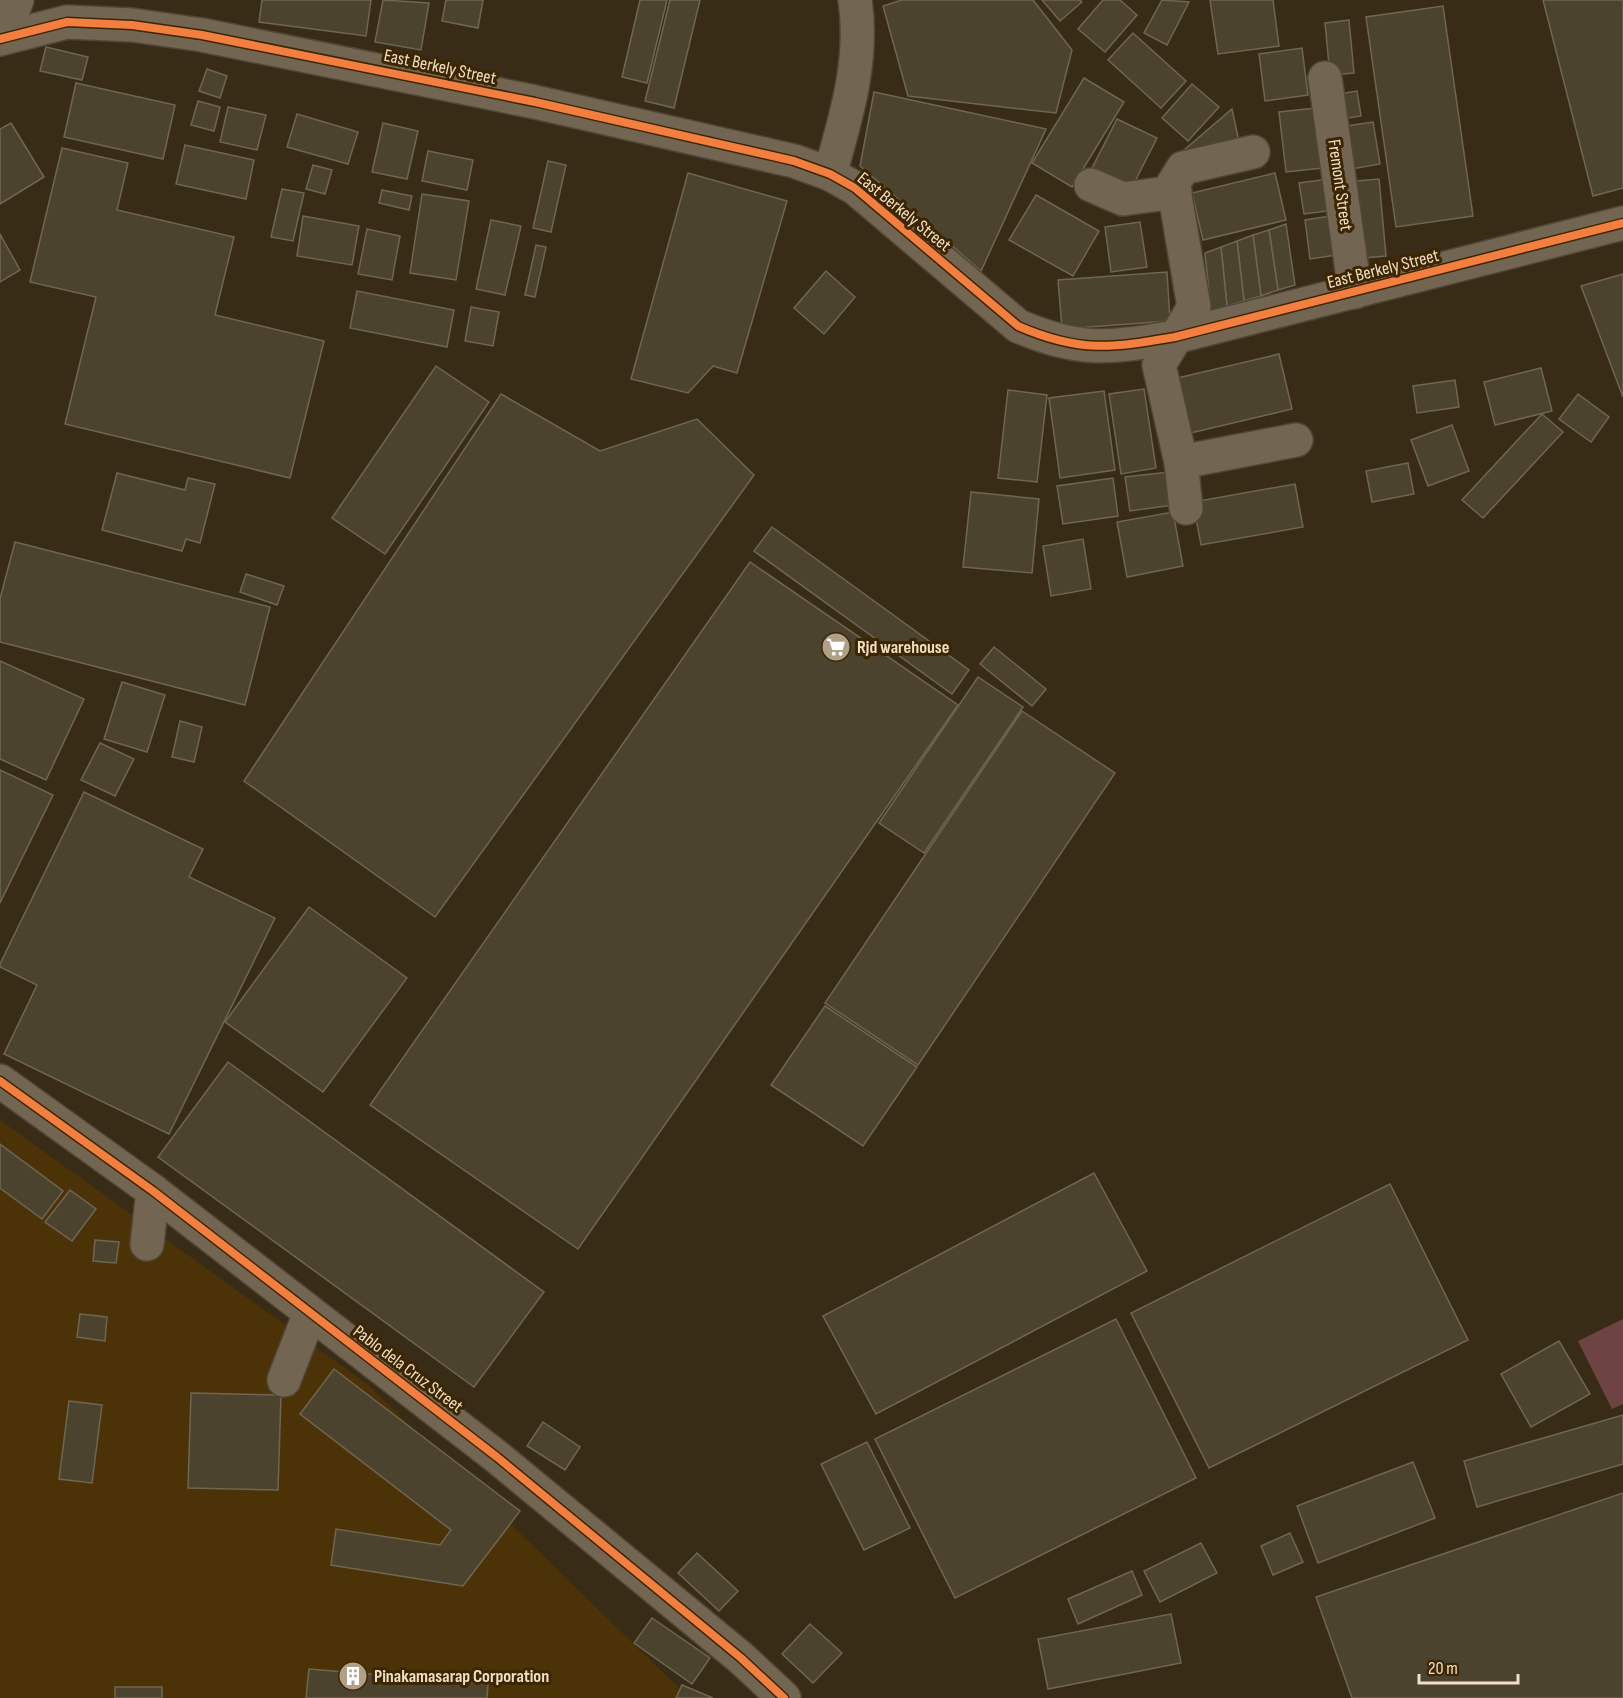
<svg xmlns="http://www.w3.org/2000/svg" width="1623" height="1698" font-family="'Sofia Sans Condensed',sans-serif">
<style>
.built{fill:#4c3307}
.green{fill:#6e4343}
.building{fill:#4c432f;stroke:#6f6652;stroke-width:1.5}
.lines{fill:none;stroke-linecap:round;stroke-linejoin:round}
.minor-casing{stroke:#514636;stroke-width:36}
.minor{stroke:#726653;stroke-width:33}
.cycleway-casing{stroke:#3c2600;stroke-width:11}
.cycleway{stroke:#f27e40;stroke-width:8}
.labels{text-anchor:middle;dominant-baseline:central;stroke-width:6;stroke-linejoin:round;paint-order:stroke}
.street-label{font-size:18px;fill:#f0dec5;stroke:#3c2600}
.poi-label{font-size:18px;font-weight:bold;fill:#f0dec5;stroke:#3c2600;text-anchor:start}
</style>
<rect width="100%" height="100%" fill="#392c17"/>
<!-- built -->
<path class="built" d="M0,1120l367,264 322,314h-689z"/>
<!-- green -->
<path class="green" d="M1623,1319v85l-11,5 -34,-68z"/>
<!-- building -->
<g class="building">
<path d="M262,0h109l-5,36 -107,-14z"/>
<path d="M383,0l46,3 -8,47 -46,-8z"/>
<path d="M446,0h37l-5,28 -36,-7z"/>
<path d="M640,0h27l-20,83 -25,-6z"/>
<path d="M670,0h30l-26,108 -29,-7z"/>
<path d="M902,0h131l39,50 -16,63 -148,-17 -25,-90z"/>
<path d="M1042,0h38l2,2 -22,19z"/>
<path d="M1103,0h17l17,15 -32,37 -27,-23z"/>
<path d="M1162,0l27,2 -22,43 -23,-12z"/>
<path d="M1210,0h63l6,46 -61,8z"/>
<path d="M1543,0h80v188l-30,8z"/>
<path d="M1443,6l30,210 -77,11 -30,-210z"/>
<path d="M1349,20l5,53 -24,2 -5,-52z"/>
<path d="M1133,33l53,48 -25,27 -53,-48z"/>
<path d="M46,47l42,10 -6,23 -42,-9z"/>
<path d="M1302,48l6,47 -43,6 -6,-47z"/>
<path d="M207,69l20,7 -7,22 -21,-7z"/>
<path d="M1084,78l40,24 -52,85 -40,-24z"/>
<path d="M76,83l99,22 -12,54 -99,-22z"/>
<path d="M1192,84l27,23 -31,34 -26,-23z"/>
<path d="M1357,91l4,25 -25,4 -4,-25z"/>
<path d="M874,92l172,37 -65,142 -121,-105z"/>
<path d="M198,101l22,6 -6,24 -23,-6z"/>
<path d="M228,107l38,8 -9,35 -37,-8z"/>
<path d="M1325,107l7,60 -46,5 -7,-60z"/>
<path d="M1232,109l9,42 -78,17z"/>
<path d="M297,114l61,18 -10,32 -61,-17z"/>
<path d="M1117,119l40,19 -29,57 -40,-19z"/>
<path d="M1373,122l7,42 -39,7 -8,-43z"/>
<path d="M11,123l33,54 -44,27v-75z"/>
<path d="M383,123l35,8 -11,48 -35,-7z"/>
<path d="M185,145l69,15 -8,39 -70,-15z"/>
<path d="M62,148l66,15 -11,47 117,27 -19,78 109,26 -34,137 -225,-54 31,-127 -66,-15z"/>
<path d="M428,151l45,9 -6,30 -45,-9z"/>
<path d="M548,161l18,4 -15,67 -18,-4z"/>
<path d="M313,165l19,5 -7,24 -19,-5z"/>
<path d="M688,173l99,28 -50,172 -24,-7 -25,27 -57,-14z"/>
<path d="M1275,173l11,47 -83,20 -11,-47z"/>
<path d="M1329,179l5,31 -30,4 -5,-31z"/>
<path d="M1379,179l7,77 -34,3 -7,-77z"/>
<path d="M282,189l22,4 -11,48 -22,-4z"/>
<path d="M382,190l30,6 -3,14 -30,-7z"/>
<path d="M422,194l47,7 -13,79 -46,-7z"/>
<path d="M1036,195l63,36 -26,45 -64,-36z"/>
<path d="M1337,215l6,39 -33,5 -5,-39z"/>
<path d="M303,216l56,10 -7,39 -55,-9z"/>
<path d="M491,220l30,6 -16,69 -29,-6z"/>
<path d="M1140,222l7,45 -36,5 -6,-45z"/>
<path d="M1286,224l9,61 -17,5 -9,-60z"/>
<path d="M367,229l33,7 -8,44 -34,-6z"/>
<path d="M1269,230l9,60 -17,6 -8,-61z"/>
<path d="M0,234l20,36 -20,12z"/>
<path d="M1253,235l8,61 -17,5 -7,-60z"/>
<path d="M1237,241l7,60 -17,5 -6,-59z"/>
<path d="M536,245l10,2 -11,50 -10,-2z"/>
<path d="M1221,247l6,59 -16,5 -6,-58z"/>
<path d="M826,271l29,26 -31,37 -30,-26z"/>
<path d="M1167,272l3,49 -108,8 -4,-49z"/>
<path d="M1623,274v123l-42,-111z"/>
<path d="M357,291l97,19 -7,37 -97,-19z"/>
<path d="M471,307l28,5 -6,34 -28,-5z"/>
<path d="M1279,354l13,55 -106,25 -13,-55z"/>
<path d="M436,366l53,36 -104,152 -53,-36z"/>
<path d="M1541,368l11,43 -57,14 -11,-43z"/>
<path d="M1455,380l4,27 -42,6 -4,-27z"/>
<path d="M1144,389l12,79 -35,6 -12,-80z"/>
<path d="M1008,390l39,5 -10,87 -39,-4z"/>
<path d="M1104,391l11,79 -55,8 -11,-80z"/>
<path d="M501,394l99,57 97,-32 57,56 -319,442 -191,-136z"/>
<path d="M1578,394l31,23 -18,25 -32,-23z"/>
<path d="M1542,414l21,18 -80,86 -21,-18z"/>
<path d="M1452,425l17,46 -41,15 -17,-46z"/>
<path d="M1408,463l6,31 -42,8 -6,-31z"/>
<path d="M1169,472l4,33 -43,6 -5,-34z"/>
<path d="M117,473l68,17 3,-12 27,6 -15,59 -14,-4 -4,12 -80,-21z"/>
<path d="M1113,478l5,38 -55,8 -6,-38z"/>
<path d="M1295,484l8,43 -102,18 -8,-43z"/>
<path d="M971,492l68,7 -7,74 -69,-6z"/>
<path d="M1173,512l10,54 -56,11 -10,-55z"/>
<path d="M772,527l197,143 -17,24 -198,-143z"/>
<path d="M1083,539l8,50 -40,7 -8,-50z"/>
<path d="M15,542l255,65 -25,98 -245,-63v-43z"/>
<path d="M750,562l208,143 -380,544 -208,-144z"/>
<path d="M246,574l38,12 -7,19 -37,-13z"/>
<path d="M994,647l52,42 -14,17 -52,-42z"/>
<path d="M0,661l84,38 -38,81 -46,-21z"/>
<path d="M978,677l45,30 -99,146 -45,-30z"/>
<path d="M122,682l43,13 -18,57 -43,-13z"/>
<path d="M1022,711l93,62 -197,292 -93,-62z"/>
<path d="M180,721l22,6 -8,35 -22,-5z"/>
<path d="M100,743l34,16 -19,37 -34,-16z"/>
<path d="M0,770l53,25 -53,108z"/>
<path d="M84,792l119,57 -14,28 86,41 -106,216 -165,-80 33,-69 -37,-18v-3z"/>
<path d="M309,907l98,71 -84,114 -98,-70z"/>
<path d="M825,1006l92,61 -54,79 -92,-61z"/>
<path d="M228,1062l316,230 -70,95 -316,-230z"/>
<path d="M0,1144l63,47 -21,28 -42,-31z"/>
<path d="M1094,1173l53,98 -271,143 -53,-98z"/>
<path d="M1390,1184l78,156 -259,128 -78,-155z"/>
<path d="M70,1190l26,19 -24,32 -27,-19z"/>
<path d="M95,1240l24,2 -3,21 -23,-2z"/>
<path d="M80,1314l27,3 -2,24 -28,-4z"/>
<path d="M1116,1319l80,159 -241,120 -80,-159z"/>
<path d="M1559,1341l31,53 -59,33 -30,-53z"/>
<path d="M334,1369l186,142 -57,75 -132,-21 5,-36 104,16 11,-15 -151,-116z"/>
<path d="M191,1393l90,2 -3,95 -90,-2z"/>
<path d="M69,1401l33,4 -10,78 -33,-4z"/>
<path d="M1623,1415v49l-146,43 -13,-46z"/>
<path d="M543,1422l37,25 -15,23 -38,-24z"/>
<path d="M867,1442l43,86 -46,22 -43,-86z"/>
<path d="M1413,1462l22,56 -117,45 -21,-57z"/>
<path d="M1623,1493v205h-271l-36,-101z"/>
<path d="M1290,1533l13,29 -30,13 -12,-29z"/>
<path d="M1201,1543l16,30 -57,29 -16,-31z"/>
<path d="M697,1553l41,38 -19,20 -41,-38z"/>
<path d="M1132,1571l10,24 -64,29 -10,-25z"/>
<path d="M1171,1614l10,49 -133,26 -10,-50z"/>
<path d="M652,1618l58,40 -18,26 -58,-41z"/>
<path d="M810,1624l32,29 -29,30 -31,-29z"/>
<path d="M309,1669l179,15 -1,14h-181z"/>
<path d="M682,1685l31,13h-37z"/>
<rect x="115" y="1687" width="47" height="11"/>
</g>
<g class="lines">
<!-- minor casing -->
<g class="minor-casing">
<g id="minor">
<path d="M2,38l15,-38"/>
<path d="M0,39l67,-17 65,3 70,10 333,67 259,59 36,13 25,14 163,138c62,27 93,22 157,11l448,-114"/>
<path d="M1325,78l30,214"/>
<path d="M830,174c16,-57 34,-114 25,-174"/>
<path d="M1091,185l32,14 52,-7"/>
<path d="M1181,462l115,-22"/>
<path d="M1186,508l-5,-46 -22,-97 35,-58 -21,-123 10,-16 70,-16"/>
<path d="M0,1081l153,110 344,266 244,201 43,40"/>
<path d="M147,1244l6,-53"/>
<path d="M284,1380l26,-67"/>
</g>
</g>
<!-- minor -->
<use href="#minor" class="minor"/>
<!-- cycleway casing -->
<g class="cycleway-casing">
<g id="cycleway">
<path d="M0,39l67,-17 65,3 70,10 333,67 259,59 36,13 25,14 163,138c62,27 93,22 157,11l448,-114"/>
<path d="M0,1081l153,110 344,266 244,201 43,40"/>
</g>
</g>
<!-- cycleway -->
<use href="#cycleway" class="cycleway"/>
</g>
<!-- icons -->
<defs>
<g id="supermarket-disc" transform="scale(1.5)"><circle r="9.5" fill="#b0a088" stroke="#3c2600"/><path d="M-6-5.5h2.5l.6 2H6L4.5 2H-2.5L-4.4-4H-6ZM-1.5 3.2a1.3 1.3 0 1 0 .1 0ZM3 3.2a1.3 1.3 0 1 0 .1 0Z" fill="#fff"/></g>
<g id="building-disc" transform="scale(1.5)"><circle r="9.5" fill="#b0a088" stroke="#3c2600"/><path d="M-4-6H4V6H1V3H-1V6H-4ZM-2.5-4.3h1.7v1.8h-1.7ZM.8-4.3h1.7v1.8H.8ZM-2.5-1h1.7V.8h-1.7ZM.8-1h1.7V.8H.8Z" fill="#fff"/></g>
</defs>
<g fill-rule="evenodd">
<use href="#supermarket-disc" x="836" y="647"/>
<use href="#building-disc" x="353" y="1676"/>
</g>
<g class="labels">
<!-- street labels -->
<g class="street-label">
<text transform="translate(440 67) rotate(12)">East Berkely Street</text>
<text transform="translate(1340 185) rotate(82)">Fremont Street</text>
<text transform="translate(904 212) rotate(39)">East Berkely Street</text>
<text transform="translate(1383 269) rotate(-14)">East Berkely Street</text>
<text transform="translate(408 1369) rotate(37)">Pablo dela Cruz Street</text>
</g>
<!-- poi labels -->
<g class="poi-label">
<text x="857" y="647">Rjd warehouse</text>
<text x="374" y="1676">Pinakamasarap Corporation</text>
</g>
</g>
<!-- scale -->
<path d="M1419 1674v9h99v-9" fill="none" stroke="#f0dec5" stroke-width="3"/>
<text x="1428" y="1674" font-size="18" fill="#f0dec5" stroke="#3c2600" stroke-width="4.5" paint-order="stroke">20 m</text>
</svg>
